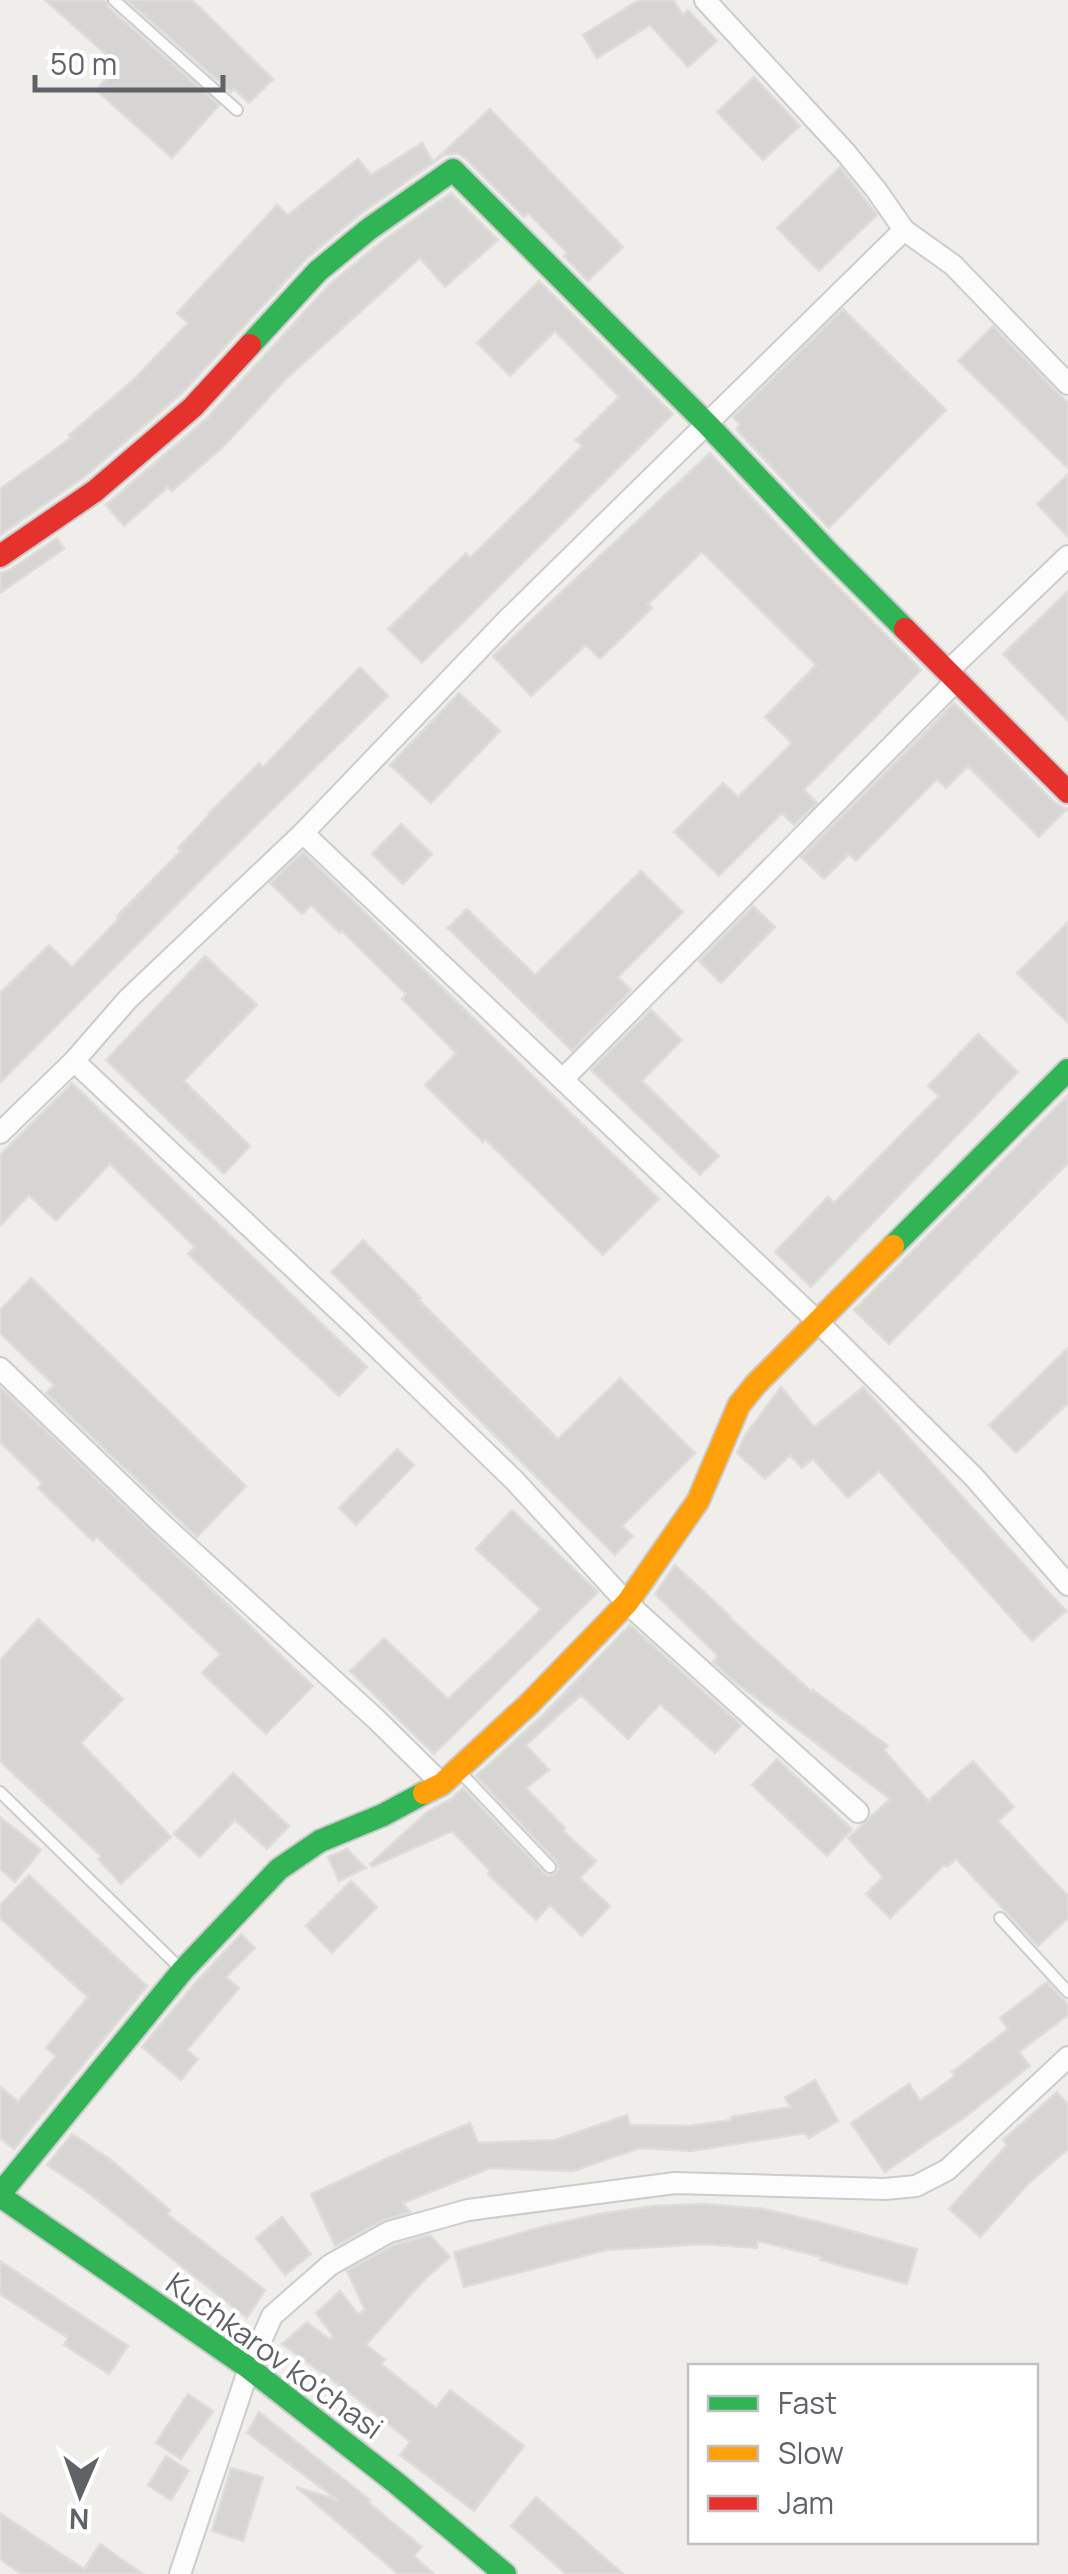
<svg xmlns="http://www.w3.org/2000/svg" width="1068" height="2574" font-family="Manrope,sans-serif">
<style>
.building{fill:#d6d5d3;stroke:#deddd9;stroke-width:2.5}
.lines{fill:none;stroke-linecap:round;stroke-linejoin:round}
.lane-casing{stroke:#cbcccc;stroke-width:14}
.street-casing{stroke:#cbcccc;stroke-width:24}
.fast-casing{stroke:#cacacb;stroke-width:26}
.slow-casing{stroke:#cacacb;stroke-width:26}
.jam-casing{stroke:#cacacb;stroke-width:26}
.lane{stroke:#fdfcfc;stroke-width:10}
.street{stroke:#fdfcfc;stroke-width:20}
.fast{stroke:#30b455;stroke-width:22}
.slow{stroke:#ff9f0a;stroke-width:22}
.jam{stroke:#e5322d;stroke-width:22}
.labels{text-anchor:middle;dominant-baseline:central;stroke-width:8;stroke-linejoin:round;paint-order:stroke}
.street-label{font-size:30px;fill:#5f6368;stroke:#fff}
</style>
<rect width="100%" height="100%" fill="#efeeea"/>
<!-- building -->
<g class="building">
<path d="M45,0h60l3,7 111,98 -47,53 -76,-68 22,-25z"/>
<path d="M127,0h65l81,79 -24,24 -15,-14 -3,3z"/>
<path d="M639,0h34l10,15 5,-5 29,31 -29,26 -38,-42 -53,33 -14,-23z"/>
<path d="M754,77l46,49 -37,34 -46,-48z"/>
<path d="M490,109l133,138 -35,34 -24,-25 3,-3 -39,-40 -4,4 -59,-59 -7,-5 -14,2 -85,60 -52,43 -126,136 -97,83 -84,58v-46l71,-51 -2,-3 63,-54 56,-58 -11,-10 100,-108 11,10 70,-56 13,16 51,-32 11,19z"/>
<path d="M840,167l37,48 -58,56 -42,-43z"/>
<path d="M451,193l47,47 -53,47 -25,-29 -132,119 -65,70 -51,44 -4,-4 -44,39 -18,-21 100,-86 124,-135 50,-41z"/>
<path d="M539,281l134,133 -251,249 -34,-34 78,-76 4,5 63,-62 49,-50 -6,-6 43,-43 -64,-66 -45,45 -33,-33z"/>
<path d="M843,309l103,101 -117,118 -93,-99 4,-5 -7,-7z"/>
<path d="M993,326l75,77v65l-110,-107z"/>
<path d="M710,453l106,112 105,105 -117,120 13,13 -23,22 -12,-12 -63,63 -45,-44 49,-49 15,14 54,-54 -27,-26 51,-52 -114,-113 -54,52 4,4 -52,51 -14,-14 -55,51 -38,-40z"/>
<path d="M1068,474v63l-31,-33z"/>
<path d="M57,538l7,11 -64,44v-20l10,-3z"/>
<path d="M1068,591v130l-65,-67z"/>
<path d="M360,667l28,29 -182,179 -206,208v-90l49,-48 23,22 47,-49 -2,-2 64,-65 -3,-3 32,-34 -1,-1 50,-50 4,4z"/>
<path d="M459,693l41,38 -69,72 -41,-38z"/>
<path d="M954,703l102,101 11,5 -28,28 -71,-71 -22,22 -9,-9 -81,82 -7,-7 -25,25 -23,-22z"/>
<path d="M401,824l31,30 -29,30 -31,-30z"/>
<path d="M303,852l356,347 -56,56 -118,-116 -2,3 -58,-57 31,-32 -54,-54 4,-5 -64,-63 -2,2 -29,-28 -9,9 -32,-31z"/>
<path d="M641,871l42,41 -65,65 13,13 -59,61 -124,-123 19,-19 68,66z"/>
<path d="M753,906l22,21 -54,56 -22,-22z"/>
<path d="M1068,922v101l-51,-50z"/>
<path d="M205,956l52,49 -73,76 66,65 -26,28 -118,-114z"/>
<path d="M651,1010l31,30 -40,41 77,75 -19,19 -109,-105z"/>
<path d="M978,1034l40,38 -207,215 -36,-35 53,-55 6,6 105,-107 -11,-10z"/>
<path d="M72,1083l295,284 -28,29 -151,-142 7,-7 -85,-83 -54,57 -27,-26 -29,31v-71z"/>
<path d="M1068,1095v68l-179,181 -35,-34z"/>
<path d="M363,1240l58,58 -2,2 139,139 62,-61 75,75 -73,73 11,10 -18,19 -284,-283z"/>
<path d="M31,1278l215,208 -49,51 -151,-144 8,-8 -54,-52v-23z"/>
<path d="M1068,1348v55l-52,50 -27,-28z"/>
<path d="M0,1387l313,299 -47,48 -64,-61 18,-19 -123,-117 -4,4 -55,-53 4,-5 -42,-41z"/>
<path d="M781,1387l33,40 49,-40 203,224 -34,30 -153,-170 -31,27 -35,-39 -11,9 -12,-13 -25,24 -28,-26 7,-16z"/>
<path d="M397,1449l17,16 -58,60 -17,-17z"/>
<path d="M512,1510l86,82 -164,162 -84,-83 34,-33 64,61 58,-55 35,-35 -65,-60z"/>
<path d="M675,1565l55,51 -1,1 83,75 1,-2 75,56 -4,4 44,51 45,-40 41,46 -16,14 70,75v22l-30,28 -82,-87 -9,8 -3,-2 -54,53 -24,-24 17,-17 -35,-39 42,-39 -155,-117 -22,-20 5,-6 -63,-62z"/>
<path d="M38,1619l85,80 -42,44 90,94 -50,47 -23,-25 3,-3 -101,-95v-101z"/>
<path d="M630,1625l111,100 -26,28 -55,-49 -32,35 -47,-44 -55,50 23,25 -23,18 39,40 -2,3 33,30 -16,17 30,28 -28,30 -32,-31 -14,15 -48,-46 2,-3 -38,-40 -80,36 -2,-3 57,-52 24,-13 12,-11 81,85 4,3 7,-2 4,-5 -3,-8 -80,-85 65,-59z"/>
<path d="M777,1759l75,70 -25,27 -75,-71z"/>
<path d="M233,1773l56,53 -22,23 -32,-29 -35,37 -26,-23z"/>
<path d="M0,1817l41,33 -26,32 -15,-13z"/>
<path d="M347,1849l19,19 -27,13 -11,-24z"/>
<path d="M29,1875l118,111 -133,163 -14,-11v-52l18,16 38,-46 -10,-8 42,-51 -88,-79v-13z"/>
<path d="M351,1881l26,26 -45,46 -26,-27z"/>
<path d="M241,1934l14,14 -29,29 13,11 -52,62 11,9 -17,21 -39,-33 54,-65z"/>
<path d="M1047,1982l21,23v10l-49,37 11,14 -61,48 -84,58 -34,-49 58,-39 11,17 35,-25 -3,-4 56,-43 -8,-11z"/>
<path d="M815,2080l23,41 -29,17 -3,-5 -115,18 -51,-3 -67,23 -83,-3 -87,35 7,9 -27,8 -48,26 -24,-52 90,-42 69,-29 8,20 77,-3 72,-25 3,10 58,1 44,-6 -1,-3 60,-10 -6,-9z"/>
<path d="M1057,2092l11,13v44l-39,34 -49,54 -31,-28 58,-64 -4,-5z"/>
<path d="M72,2134l39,26 59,50 -3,4 98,76 -18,28 -161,-127 -39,-26z"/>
<path d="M704,2204l60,5 55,13 98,27 -10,35 -87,-24 1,-3 -63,-16 -1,7 -54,-4 -97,6 -142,37 -10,-35 91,-26 54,-12 54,-8z"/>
<path d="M282,2217l29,37 -26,21 -29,-37z"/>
<path d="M430,2235l20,22 -26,23 -58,65 19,14 -4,5 55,44 14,-18 74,56 -50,65 -74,-56 10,-13 -52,-43 -76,-55 25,-22 22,17 4,-3 -17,-23 24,-22 18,23 7,-4 -18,-39 47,-26z"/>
<path d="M0,2261l128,85 -19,28 -45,-29 4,-7 -68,-44z"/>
<path d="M188,2394l25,17 -32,48 -25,-16z"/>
<path d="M259,2412l111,88 -2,2 54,45 -8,9 20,18h-36l-102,-87 42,13 -91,-67z"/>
<path d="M166,2456l23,15 -18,29 -23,-15z"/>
<path d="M231,2468l32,9 -20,64 -31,-10z"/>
<path d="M536,2497l36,32 51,45h-57l-55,-48z"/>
<path d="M0,2513l84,56 16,-25 43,30h-122l-21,-15z"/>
</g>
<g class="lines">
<!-- lane casing -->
<g class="lane-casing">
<g id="lane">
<path d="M114,0l123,110"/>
<path d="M460,1772l90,95"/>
<path d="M0,1792l182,178"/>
<path d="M1000,1918l68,74"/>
</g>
</g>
<!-- street casing -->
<g class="street-casing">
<g id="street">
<path d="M705,0l141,153 31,38 27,39 49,35 115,119"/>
<path d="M948,671l120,-115"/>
<path d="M303,833l515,489 155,154 95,109"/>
<path d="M74,1061l278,262 163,158 112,122 231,209"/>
<path d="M563,1079l394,-399"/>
<path d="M0,1133l74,-72 54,-62 175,-166 204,-213 397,-390"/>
<path d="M0,1368l161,155 215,196 66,65"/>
<path d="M180,2574l69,-206 23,-52 58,-51 59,-33 79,-22 207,-27 210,6 31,-3 31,-16 121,-113"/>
</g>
</g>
<!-- fast casing -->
<g class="fast-casing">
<g id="fast">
<path d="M250,345l68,-74 51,-42 84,-59 254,254 122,129 76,76"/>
<path d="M893,1246l175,-176"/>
<path d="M0,2194l183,-224 96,-101 41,-28 63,-26 41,-22"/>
<path d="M0,2196l249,172 146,114 110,92"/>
</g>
</g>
<!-- slow casing -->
<g class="slow-casing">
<path id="slow" d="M424,1793l18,-9 87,-80 98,-101 71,-102 41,-96 17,-21 137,-138"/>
</g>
<!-- jam casing -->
<g class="jam-casing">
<g id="jam">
<path d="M0,556l95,-65 98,-84 57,-62"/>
<path d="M905,629l163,163"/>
</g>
</g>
<!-- lane -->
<use href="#lane" class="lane"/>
<!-- street -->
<use href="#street" class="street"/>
<!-- fast -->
<use href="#fast" class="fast"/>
<!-- slow -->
<use href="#slow" class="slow"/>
<!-- jam -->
<use href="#jam" class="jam"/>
</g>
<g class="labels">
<!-- street labels -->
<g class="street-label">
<text transform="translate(275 2355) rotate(36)">Kuchkarov ko'chasi</text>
</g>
</g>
<!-- legend -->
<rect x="688" y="2364" width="350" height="180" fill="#ffffff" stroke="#bfc1c3" stroke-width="2.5"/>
<rect x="708" y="2396" width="50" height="15" fill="#30b455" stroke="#bfc1c3" stroke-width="2.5"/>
<text x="778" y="2414" font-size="30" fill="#5f6368">Fast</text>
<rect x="708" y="2446" width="50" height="15" fill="#ff9f0a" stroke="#bfc1c3" stroke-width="2.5"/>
<text x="778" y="2464" font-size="30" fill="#5f6368">Slow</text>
<rect x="708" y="2496" width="50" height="15" fill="#e5322d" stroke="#bfc1c3" stroke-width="2.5"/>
<text x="778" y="2514" font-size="30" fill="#5f6368">Jam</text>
<!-- north arrow -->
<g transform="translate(80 2494) rotate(182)" stroke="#ffffff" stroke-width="8" paint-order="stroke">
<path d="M0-8L18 38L0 25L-18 38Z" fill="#5f6368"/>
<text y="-15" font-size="28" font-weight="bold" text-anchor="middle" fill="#5f6368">N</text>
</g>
<!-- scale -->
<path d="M35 75v15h188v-15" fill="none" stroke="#5f6368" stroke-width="5"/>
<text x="50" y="75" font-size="30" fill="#5f6368" stroke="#ffffff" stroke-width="8" paint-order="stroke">50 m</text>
</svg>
